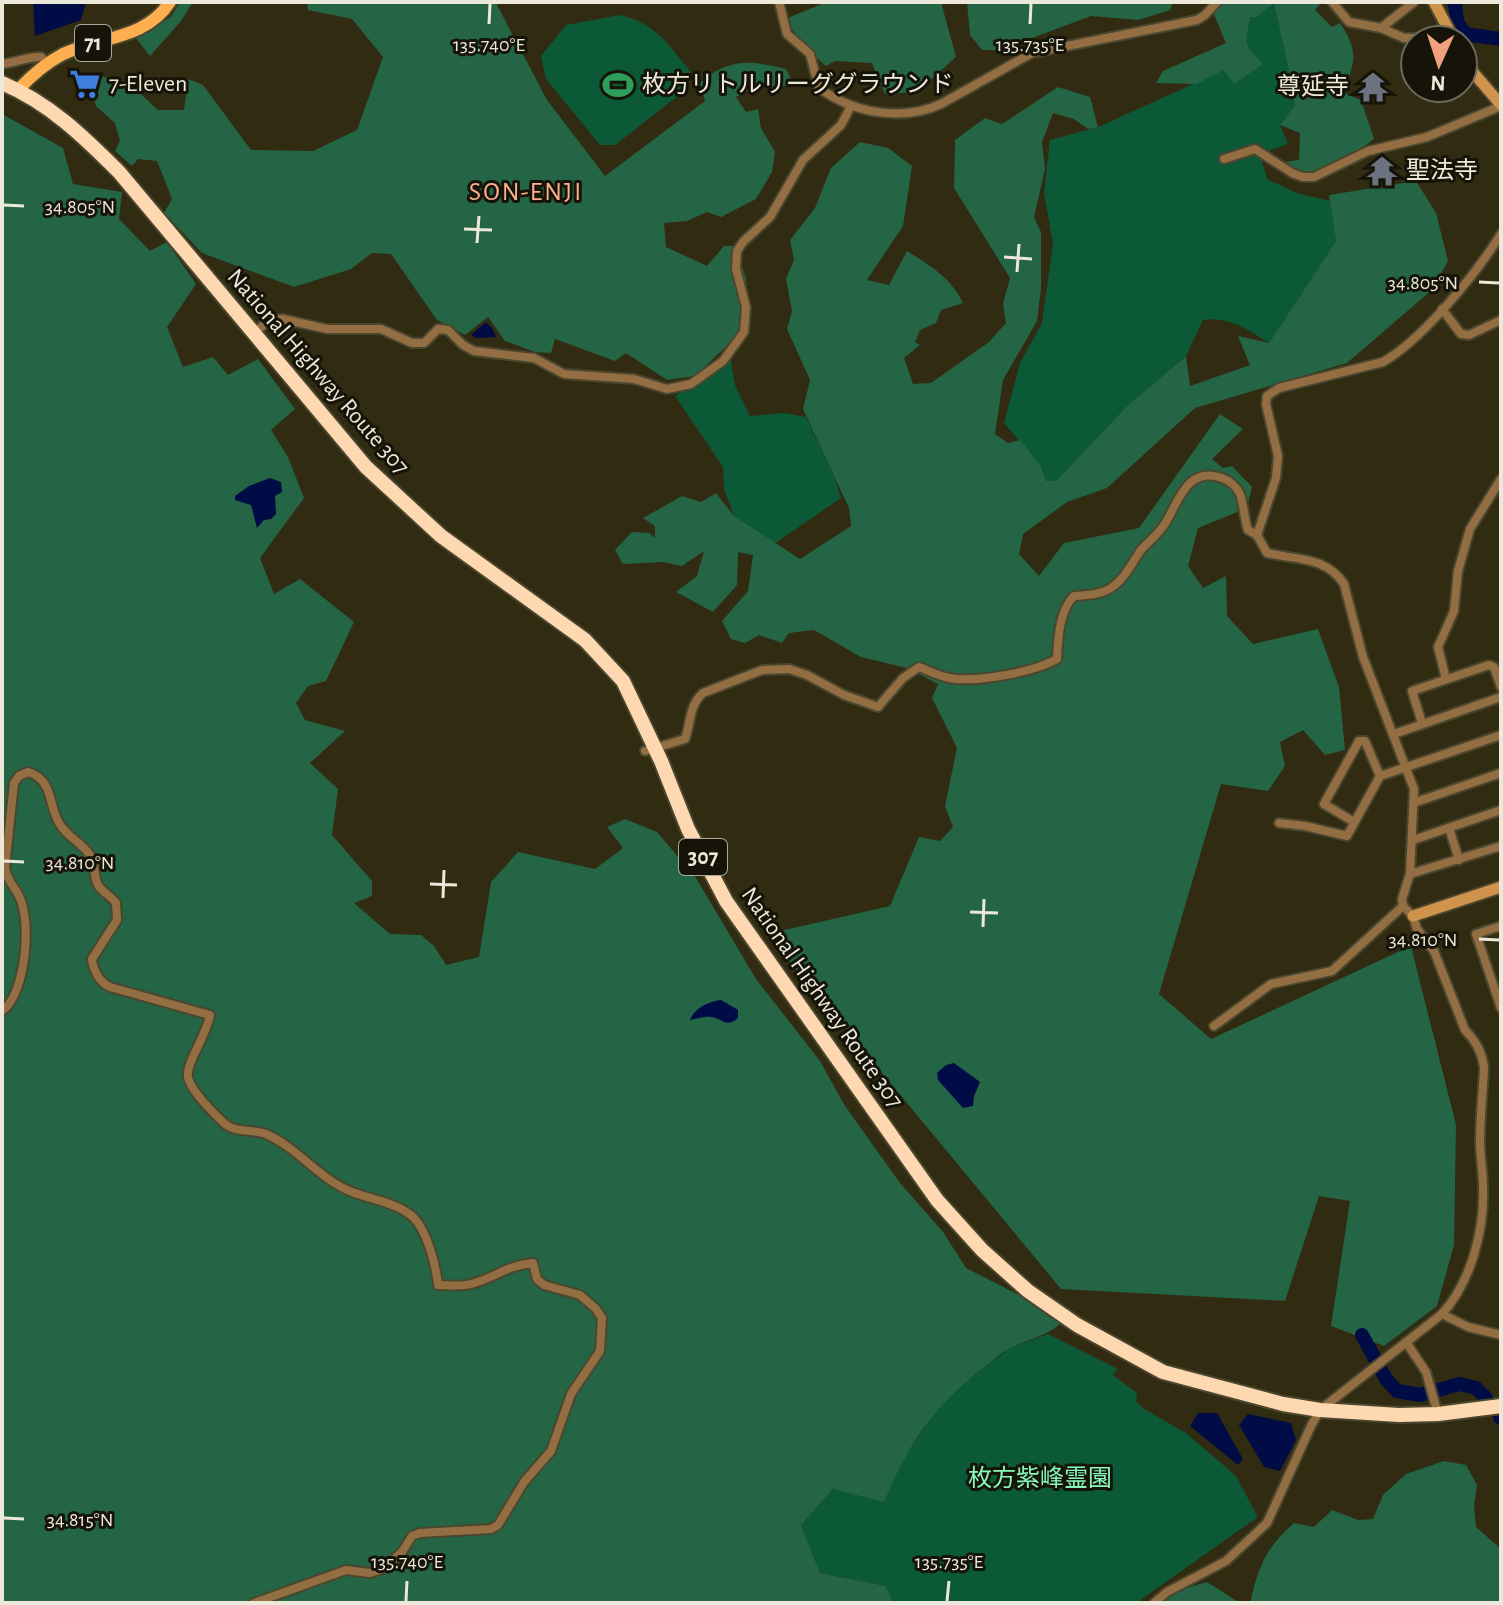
<svg xmlns="http://www.w3.org/2000/svg" width="1503" height="1605" font-family="'Alegreya Sans','Noto Sans JP',sans-serif">
<style>
.green{fill:#0c5937}
.forest{fill:#236544}
.water{fill:#000c45}
.lines{fill:none;stroke-linecap:round;stroke-linejoin:round}
.river{stroke:#000c45;stroke-width:14}
.street-casing{stroke:#4b462e;stroke-width:12}
.secondary-casing{stroke:#4b462e;stroke-width:15}
.primary-casing{stroke:#4b462e;stroke-width:16}
.highway-casing{stroke:#4b462e;stroke-width:18}
.street{stroke:#936e43;stroke-width:8}
.secondary{stroke:#cf934b;stroke-width:11}
.primary{stroke:#fdaf4f;stroke-width:12}
.highway{stroke:#fed8b0;stroke-width:14}
.ticks{fill:none;stroke:#ede9da;stroke-width:3}
.labels{text-anchor:middle;dominant-baseline:central;stroke-width:6;stroke-linejoin:round;paint-order:stroke}
.shield{fill:#161309;stroke:#aca99b;stroke-width:2}
.shield-label{font-size:22px;font-weight:bold;fill:#ede9da}
.poi-label{font-size:24px;fill:#ede9da;stroke:#161309;text-anchor:start}
.street-label{font-size:24px;fill:#ede9da;stroke:#161309}
.park-label{font-size:24px;fill:#85f8b9;stroke:#161309}
.neighbourhood-label{font-size:26px;letter-spacing:2px;fill:#fbb08e;stroke:#161309}
.ticks-label{font-size:20px;text-anchor:middle;fill:#ede9da;stroke:#161309;stroke-width:6;stroke-linejoin:round;paint-order:stroke}
</style>
<rect width="100%" height="100%" fill="#312b12"/>
<!-- green -->
<g class="green">
<path d="M1274,2l17,78 -2,8 6,17 -15,20 8,19 -28,10 7,25 30,14 33,8 6,40 -67,102c-21,-13 -40,-27 -66,-23l-17,36 -60,51 -69,73 -11,1 -5,-15 -37,-43 16,-60 22,-40 11,-79 -9,-51 6,-53 48,-13 126,-57 24,-21 -2,-14 5,-18h5z"/>
<path d="M620,15c35,8 48,29 70,56l-7,21 -68,53h-15l-54,-66 -5,-23 25,-31z"/>
<path d="M730,356l5,29 15,31 34,-3 22,4 29,61 6,20 -67,46 -40,-28 -10,-27 -1,-22 -48,-71z"/>
<path d="M1048,1334l70,35 -5,6 24,18 -1,8 8,8 42,24 50,43 22,41 -122,86h-243l-7,-17 -66,-13 -19,-48 32,-36 51,12 17,-39 34,-50 22,-24 53,-40z"/>
</g>
<!-- forest -->
<g class="forest">
<path d="M180,2h13l-12,19 -31,35 -15,-19 36,-20z"/>
<path d="M307,2h193l-3,3 50,95 58,76 100,-75 -5,-18c28,-25 51,-23 86,-14l7,14 -19,6 -11,-6 -27,14 10,15 12,-3 3,19 14,24 -3,20 -16,27 -35,18 -14,-5 -20,9 -23,2 2,24 41,19 17,-20h12l10,33 4,36 -19,27 -36,34 -28,4 -41,-27 -11,8 -60,-22 -4,14 -16,-1 -30,-11 -17,-24 -23,18 -28,-15 -46,-66 -19,-1 -21,16 -57,18 -92,-34 -38,-40 8,-14 -15,-38 -19,-2 -6,7 -17,-15 5,-10 -5,-18 -19,-17 -6,-20 11,-10 31,10 26,24h26l4,-31 15,6 48,65 62,1 44,-21 26,-73 -31,-38 -44,-9z"/>
<path d="M827,2h114l15,55 -39,35 -32,2 -13,-31 -37,-2 -9,5 -21,-19 -20,-28z"/>
<path d="M967,2h206l-3,8 -32,10 -47,-4 -91,34h-18l-12,-15z"/>
<path d="M1220,2h102l-7,8 17,17 8,-4c20,30 14,38 4,70l17,7 13,39c-27,19 -58,53 -90,23l15,-2 1,-27 -20,-8 15,-20 -6,-17 2,-8 -17,-77 -18,14h-5c-7,25 -7,29 12,47l-29,20 -10,-14 -28,14 -40,-1 7,-12 63,-28 -13,-31z"/>
<path d="M1058,87l32,10 8,30 -10,2 -14,-10 -21,-6 -11,29 3,27 -11,48 7,15v57l-4,32 -34,59 -8,54 13,9 12,-3 21,26 5,15 11,-1 69,-73 60,-51 4,30 60,-21 -12,-29 31,7 67,-102 -7,-46 87,-14 20,32 12,48 -15,28 -86,74 -152,45 -88,80 -40,14 -44,32 -4,20 20,22 25,-33 75,-15 81,-114 23,15 -31,30 11,9 9,-2 20,21 -5,21 -49,20 -10,38 15,22 23,-12 1,40 26,28 65,-15 21,58 6,63 -20,5 -22,-25 -23,12 5,24 -17,25 -47,-7 -62,210 52,45 200,-93 45,179 -2,120 -17,61 -53,40 -53,-20 19,-125 -31,-5 -34,105 -224,-12 -294,-355 123,-28 29,-69 21,4 13,-14 -8,-21 12,-58 -25,-50 6,-14 -31,-16 -46,-11 -47,-27 -25,3 -7,10 -23,-8 -14,8 -14,-4 -9,-18 26,-30 5,-36 -15,-3 -1,33 -24,27 -37,-20 21,-16 7,-25 -22,15 -19,-4 -40,2 -8,-14 17,-18 17,1 6,5v-12l-12,-8 39,-22 19,6 15,-9 18,23 66,43 51,-33 -2,-18 -46,-99 7,-29 -23,-51 5,-18 -6,-32 8,-19 -4,-20 25,-32 16,-40 29,-26 28,6 24,18 -9,60 -36,54 22,5 18,-34c24,15 44,27 56,52l-22,7 -5,13 -16,7 -5,12 5,3 -16,13 9,26 18,-1 58,-41 17,-19 -3,-19 7,-26 -56,-90 1,-48 30,-22 17,6z"/>
<path d="M2,114l61,34 10,36 49,8 -3,27 31,32 17,-9 29,42 -29,43 16,40 30,-10 15,18 30,-16 37,50 -24,21 17,27 16,41 -44,60 14,36 26,-15 54,43 -28,59 -18,5 -12,17 9,17 40,11 -35,32 28,26 -6,46 40,46v15l-18,7 36,31 31,1 13,11 12,19 33,-8 12,-75 27,-30 77,17 28,-21 -16,-21 18,-8 32,13 39,46 60,101 64,82 25,45 55,77 43,49 23,36 63,32 31,24c-15,13 -32,15 -49,24 -9,4 -17,12 -25,18 -52,39 -77,77 -102,136l-51,-13 -32,36 19,48 66,13 7,17h-891z"/>
<path d="M1444,1461l22,4 11,20 -3,21 2,21 25,22v54h-251c8,-35 16,-56 44,-80l20,4 18,-17 26,10 15,-1 10,-24 23,-21z"/>
<path d="M1207,1582l33,21h-81l27,-15z"/>
</g>
<!-- water -->
<g class="water">
<path d="M33,2h53l-5,18 -46,16z"/>
<path d="M486,322l6,6 4,9 -20,1 -5,-3z"/>
<path d="M270,478l11,4 1,10 -7,4 1,18 -5,5 -7,1 -7,8 -6,-23 -16,-5v-4l14,-10z"/>
<path d="M721,1000l17,10v8c-12,10 -14,1 -27,-1 -7,-1 -14,2 -21,3 4,-12 20,-19 31,-20z"/>
<path d="M954,1063l26,19 -6,14 -1,10 -10,2 -25,-28 -1,-7 9,-8z"/>
<path d="M1198,1413h19l26,46 -5,6 -48,-39z"/>
<path d="M1248,1414l43,9 5,17 -16,31 -16,-4 -25,-42z"/>
</g>
<g class="lines">
<!-- river -->
<g class="river">
<path d="M1455,2l2,20 8,12 36,5"/>
<path d="M1362,1335l24,44 11,12 23,4 40,-11 16,4 10,10"/>
<path d="M1500,1417l1,1"/>
</g>
<!-- street casing -->
<g class="street-casing">
<g id="street">
<path d="M779,2l8,32 23,20 9,34c34,25 83,34 122,16l91,-51 165,-33 8,-5 12,-13"/>
<path d="M1332,2l17,20 32,6 23,10h17l25,-11"/>
<path d="M1381,28l33,-26"/>
<path d="M2,64c14,-1 25,-8 39,-7l7,7"/>
<path d="M1224,159l31,-10 37,24 11,4h11l54,-26 59,-14 74,-31"/>
<path d="M1442,309l19,25 8,1 32,-15"/>
<path d="M261,327l9,-7 13,-1 44,10h54l31,14h12l14,-14 10,1 15,15 11,6 60,7 30,16 70,5 33,10 24,-5 32,-23 21,-29 2,-25 -10,-38 1,-18 6,-9 27,-25 33,-57 38,-35 10,-19"/>
<path d="M1257,535l19,-57 2,-22 -12,-52 1,-8 12,-8 104,-26c40,-23 93,-88 118,-128"/>
<path d="M1446,679l-8,-32 16,-36 4,-40 12,-42 31,-50"/>
<path d="M1422,723l-10,-32 77,-26 5,2 7,20"/>
<path d="M1394,734l107,-37"/>
<path d="M645,751l40,-12c6,-16 4,-34 18,-46l59,-23 27,-1 18,6 37,20 34,12 25,-29 16,-11c10,4 20,9 30,11 27,5 85,-6 108,-19 1,-20 2,-48 17,-63 14,-1 29,-1 41,-11 11,-8 18,-24 26,-35 8,-9 19,-17 25,-28 13,-22 22,-56 56,-44 7,2 15,9 18,16 4,11 4,25 8,36l9,5 10,18c29,7 59,3 77,31l19,73 51,132 -4,85 -8,25 1,7 10,10 4,13 17,22 31,79c11,11 17,22 19,37 -1,25 -4,50 -4,75 0,15 3,29 3,44 2,43 -12,96 -41,128l-122,96 -9,16 -44,97 -41,38 -59,31 -13,11"/>
<path d="M1416,802l85,-29"/>
<path d="M1354,822l-30,-18 35,-63h6l15,35"/>
<path d="M1279,823l26,3 42,10 33,-60 121,-41"/>
<path d="M1449,828l10,32"/>
<path d="M1413,840l88,-30"/>
<path d="M1410,874l91,-28"/>
<path d="M1501,926l-25,8 25,74"/>
<path d="M2,1011c24,-17 30,-90 17,-115 -5,-11 -11,-13 -14,-28l9,-85 5,-7 9,-4c26,8 20,33 31,51 8,14 22,19 31,32 6,9 3,21 8,30 4,7 13,11 18,18l1,17 -25,39c1,11 8,24 18,28l100,28c-3,20 -24,47 -22,62 2,13 27,38 37,47 11,9 28,5 41,10 32,14 53,45 86,58 18,7 46,11 61,25 14,13 23,49 25,68 11,0 22,2 33,-1 24,-6 33,-18 62,-21l4,16 7,6 36,10 16,14 6,9 -2,33 -29,43 -20,57 -27,31 -26,43 -7,4 -71,4 -8,3 -10,16 -19,17 -13,4 -24,-3 -92,33"/>
<path d="M1214,1026l57,-42 61,-13 71,-65"/>
<path d="M1442,1314l26,13 33,8"/>
<path d="M1406,1342l20,30 12,42"/>
</g>
</g>
<!-- secondary casing -->
<g class="secondary-casing">
<g id="secondary">
<path d="M1434,2l20,38"/>
<path d="M1463,55l9,16 29,34"/>
<path d="M1413,916l88,-29"/>
</g>
</g>
<!-- primary casing -->
<g class="primary-casing">
<path id="primary" d="M18,90c13,-14 28,-27 45,-36 38,-18 82,-14 107,-52"/>
</g>
<!-- highway casing -->
<g class="highway-casing">
<path id="highway" d="M2,83c47,20 81,53 117,89l247,295 75,69 144,104 38,41 38,80 27,68 38,72 211,299 45,50 46,41 49,34 86,47 120,32 37,6 79,5 39,-1 63,-8"/>
</g>
<!-- street -->
<use href="#street" class="street"/>
<!-- secondary -->
<use href="#secondary" class="secondary"/>
<!-- primary -->
<use href="#primary" class="primary"/>
<!-- highway -->
<use href="#highway" class="highway"/>
</g>
<!-- ticks -->
<path class="ticks" d="M489,24l1,-20M1030,24l1,-20M4,205l20,1M464,229l28,1M477,243l2,-27M1004,257l28,2M1017,272l2,-28M1479,282l20,1M4,861l20,1M430,884l27,1M443,898l1,-28M970,912l28,1M983,927l1,-28M1479,939l20,1M4,1518l20,1M406,1601l1,-20M947,1601l2,-20"/>
<!-- icons -->
<defs>
<g id="supermarket-bare" transform="scale(2.4)"><path d="M-6-5.5h2.5l.6 2H6L4.5 2H-2.5L-4.4-4H-6ZM-1.5 3.2a1.3 1.3 0 1 0 .1 0ZM3 3.2a1.3 1.3 0 1 0 .1 0Z" fill="#3f7fe0" stroke="#161309" stroke-width="2.5" paint-order="stroke"/></g>
<g id="stadium-bare" transform="scale(2.4)"><path d="M0-5a6.5 5 0 1 0 0 10a6.5 5 0 1 0 0-10ZM-3.5-1.8h7v3.6h-7Z" fill="#2e9e5b" stroke="#161309" stroke-width="2.5" paint-order="stroke"/></g>
<g id="temple-bare" transform="scale(2.4)"><path d="M0-6L5-2H3V0L6.5 2.5H4V6H1.5V3h-3V6H-4V2.5H-6.5L-3 0V-2H-5Z" fill="#6b7280" stroke="#161309" stroke-width="2.5" paint-order="stroke"/></g>
</defs>
<g fill-rule="evenodd">
<use href="#supermarket-bare" x="85" y="84"/>
<use href="#stadium-bare" x="618" y="85"/>
<use href="#temple-bare" x="1373" y="87"/>
<use href="#temple-bare" x="1382" y="171"/>
</g>
<g class="labels">
<!-- shield labels -->
<g class="shield">
<rect x="75" y="25" width="36" height="36" rx="6"/>
<rect x="679" y="839" width="48" height="36" rx="6"/>
</g>
<g class="shield-label">
<text x="93" y="43">71</text>
<text x="703" y="857">307</text>
</g>
<!-- poi labels -->
<g class="poi-label">
<text x="109" y="84">7-Eleven</text>
<text x="642" y="85">枚方リトルリーググラウンド</text>
<text x="1349" y="87" text-anchor="end">尊延寺</text>
<text x="1406" y="171">聖法寺</text>
</g>
<!-- street labels -->
<g class="street-label">
<text transform="translate(318 372) rotate(49)">National Highway Route 307</text>
<text transform="translate(822 998) rotate(55)">National Highway Route 307</text>
</g>
<!-- park labels -->
<g class="park-label">
<text x="1040" y="1479">枚方紫峰霊園</text>
</g>
<!-- neighbourhood labels -->
<g class="neighbourhood-label">
<text x="526" y="192">SON-ENJI</text>
</g>
</g>
<g class="ticks-label">
<text x="489" y="51">135.740°E</text>
<text x="1030" y="51">135.735°E</text>
<text x="80" y="213">34.805°N</text>
<text x="1423" y="289">34.805°N</text>
<text x="80" y="869">34.810°N</text>
<text x="1423" y="946">34.810°N</text>
<text x="80" y="1526">34.815°N</text>
<text x="407" y="1568">135.740°E</text>
<text x="949" y="1568">135.735°E</text>
</g>
<!-- border -->
<rect width="1503" height="1605" fill="none" stroke="#ede9da" stroke-width="8"/>
<!-- north arrow -->
<g transform="translate(1439 64) rotate(183)"><circle r="38" fill="#161309" stroke="#6c695d" stroke-width="2"/>
<path d="M0-6L14 30L0 20L-14 30Z" fill="#f1a17d"/>
<text y="-12" font-size="22" font-weight="bold" text-anchor="middle" fill="#ede9da">N</text>
</g>
</svg>
